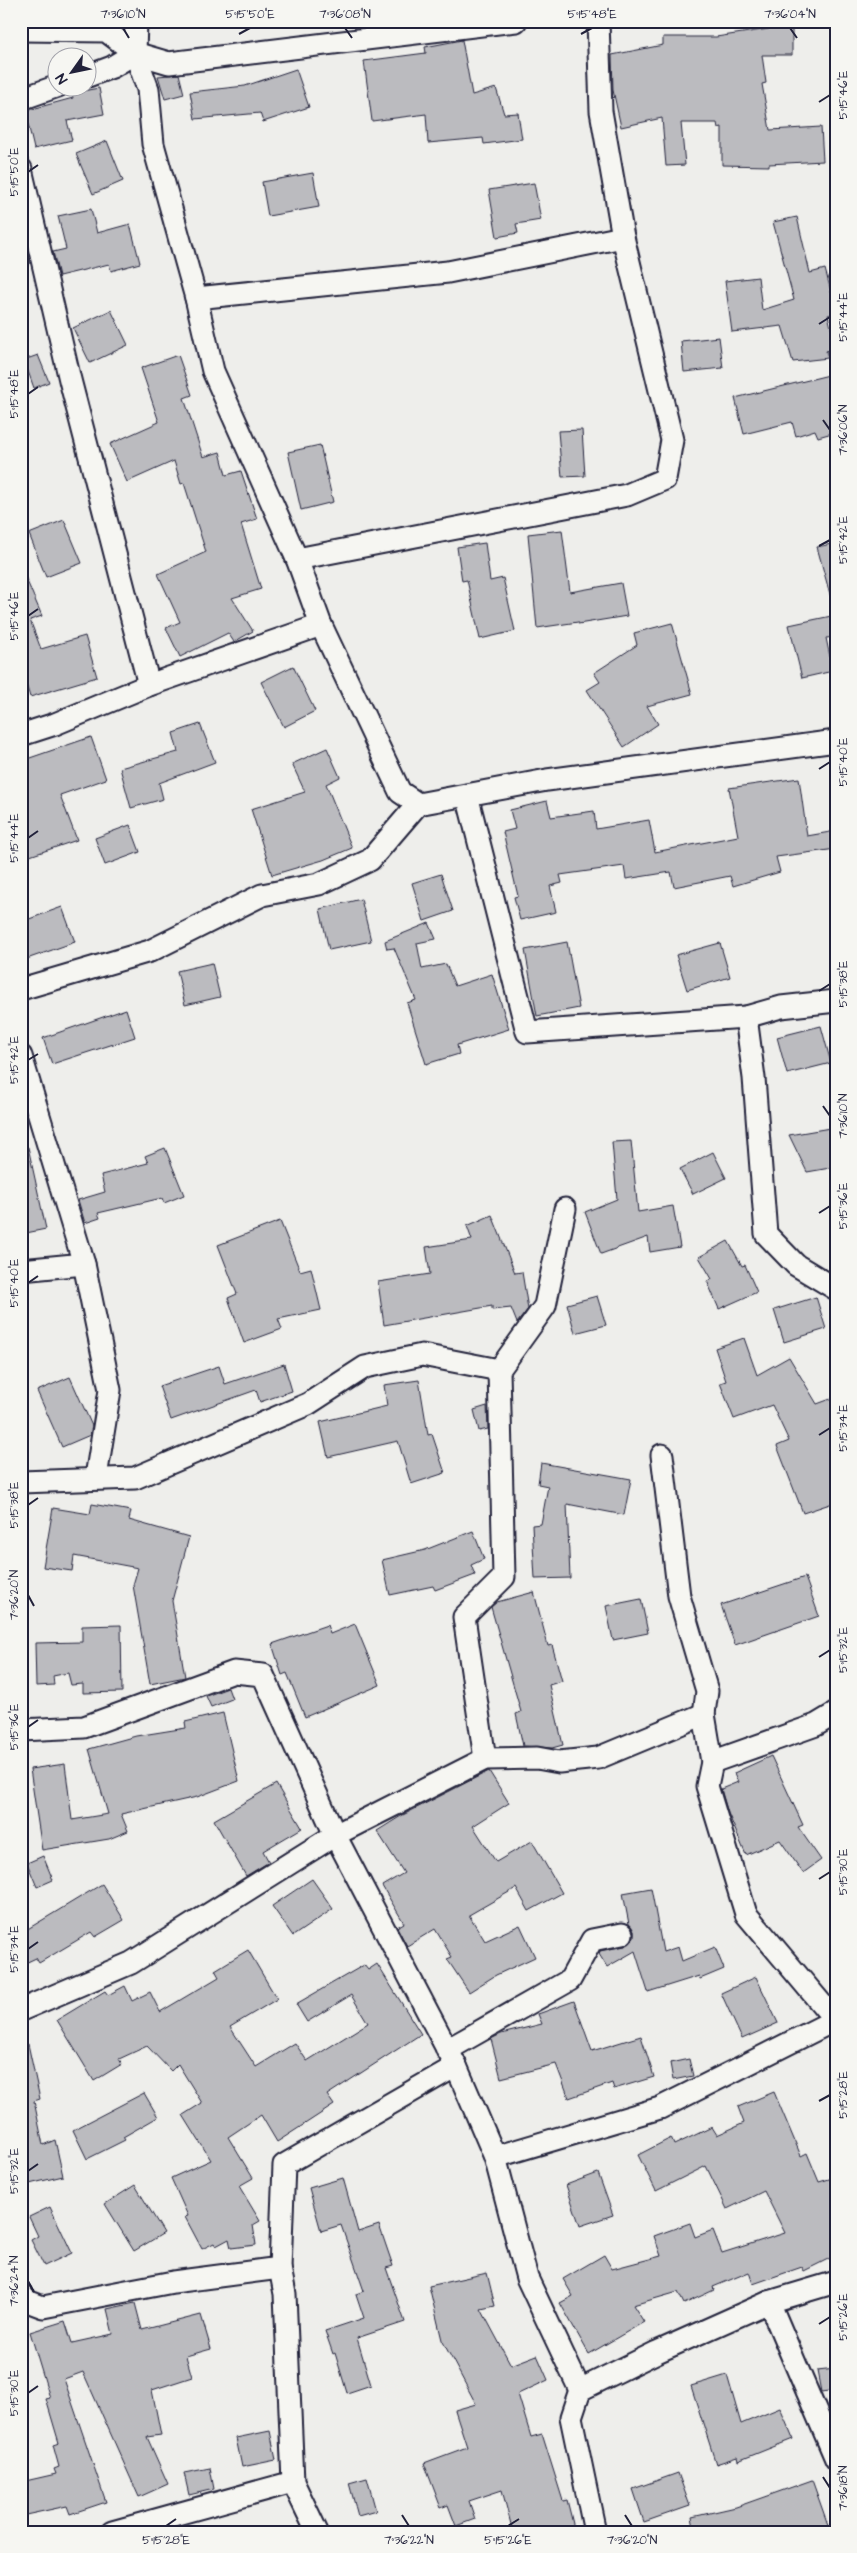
<svg xmlns="http://www.w3.org/2000/svg" width="857" height="2553" font-family="'Architects Daughter',sans-serif">
<style>
.building{fill:#bbbbbf;stroke:#22223b}
.lines{fill:none;stroke-linecap:round;stroke-linejoin:round}
.minor-casing{stroke:#22223b;stroke-width:25}
.minor{stroke:#f6f6f2;stroke-width:21}
.ticks{fill:none;stroke:#22223b;stroke-width:2}
.neatline{fill:none;stroke:#22223b;stroke-width:2}
.ticks-label{font-size:12px;text-anchor:middle;fill:#22223b}
</style>
<rect width="100%" height="100%" fill="#eeeeeb"/>
<filter id="ink" filterUnits="userSpaceOnUse"><feTurbulence type="fractalNoise" baseFrequency=".02" numOctaves="2"/><feDisplacementMap in="SourceGraphic" scale="10" xChannelSelector="R" yChannelSelector="G"/><feConvolveMatrix kernelMatrix="1 2 1 2 8 2 1 2 1" color-interpolation-filters="sRGB"/></filter>
<g filter="url(#ink)">
<!-- building -->
<g class="building">
<path d="M768,21h24v34h-30l4,28 -4,1 8,46 51,-3 2,34 -54,3v2l-47,-1v-38l-4,1 -1,-5h-36l4,42 -19,1 -4,-48 -41,9 -8,-37 -1,-35 51,-10v-8h53l53,-8z"/>
<path d="M462,40l10,55 24,-7 8,26 14,-1 4,26 -38,5 -1,-6 -55,5 -2,-29 -54,7 -8,-60 62,-8 -1,-6z"/>
<path d="M296,69l13,38 -46,15 -3,-9 -65,6 -5,-27 55,-6z"/>
<path d="M179,74l5,20 -19,5 -7,-23z"/>
<path d="M99,88l5,26 -37,7 5,19 -38,9 -9,-38 48,-13 -1,-5z"/>
<path d="M107,141l16,40 -30,13 -17,-40z"/>
<path d="M313,173l6,34 -51,9 -6,-34z"/>
<path d="M534,183l7,37 -25,4 2,9 -21,4 -8,-47z"/>
<path d="M91,209l6,24 33,-9 10,39 -29,8 -2,-7 -50,12 -6,-24 13,-3 -8,-33z"/>
<path d="M797,217l13,56 15,-4 11,41v3l-8,2 8,33 -10,3 2,7 -35,4 -11,-36 -50,6 -7,-51 33,-4 4,33 32,-10 -21,-78z"/>
<path d="M111,310l17,35 -38,18 -17,-35z"/>
<path d="M719,337l4,31 -39,4 -3,-31z"/>
<path d="M38,355l11,27 -15,6 -10,-28z"/>
<path d="M178,355l14,40 -8,3 19,59 17,-5 6,23 15,-4 16,48 -16,5 20,65 -29,9 21,33 -19,11 -6,-9 -48,24 -14,-29 14,-6 -22,-48 48,-22 -22,-69 -3,1 -7,-23 -47,21 -17,-38 49,-22 -18,-54z"/>
<path d="M833,374l3,11v47l-18,5 -3,-7 -19,6 -4,-14 -48,12 -9,-36z"/>
<path d="M582,430l3,46 -23,1 -4,-46z"/>
<path d="M320,445l13,57 -32,8 -13,-58z"/>
<path d="M64,520l18,43 -36,14 -17,-43z"/>
<path d="M562,530l8,62 51,-9 6,33 -49,8v-2l-41,6 -9,-94z"/>
<path d="M485,543l5,38 13,-3 12,53 -35,8 -13,-59 -5,1 -5,-34z"/>
<path d="M836,543v54l-5,1 -14,-51z"/>
<path d="M21,567l21,49 -12,4 11,29 44,-13 12,41 -67,20 -9,-29z"/>
<path d="M836,615v22l-10,1 7,33 -31,7 -13,-53z"/>
<path d="M672,623l20,71 -45,12 11,18 -34,23 -37,-57 13,-8 -6,-9 43,-28 -3,-12z"/>
<path d="M293,666l22,45 -31,16 -23,-45z"/>
<path d="M200,724l15,38 -56,21 4,16 -32,9 -11,-40 58,-16 -5,-19z"/>
<path d="M91,737l15,42 -46,16 17,45 -56,19v-98z"/>
<path d="M327,748l13,29 -14,7 26,64 -29,12 -51,15 -21,-66 54,-17 -13,-28z"/>
<path d="M799,778l8,58 29,-5v18l-60,8 4,15 -47,14 -3,-10 -56,11 -3,-15 -45,7 -2,-13 -64,9 2,8 -12,3 6,26 -36,8 -6,-23 4,-1 -15,-64 12,-3 -5,-19 37,-9 4,16 43,-6 2,18 53,-9 6,32 83,-16 -9,-48z"/>
<path d="M130,825l10,27 -35,13 -10,-27z"/>
<path d="M441,874l12,37 -29,10 -12,-38z"/>
<path d="M361,899l10,42 -42,9 -9,-41z"/>
<path d="M62,907l13,35 -54,19v-39z"/>
<path d="M429,923l7,16 -19,4 5,26 24,-5 9,22 37,-12 17,55 -52,16 2,9 -33,10 -19,-61 9,-3 -22,-52 -7,1 -2,-8z"/>
<path d="M567,942l12,66 -42,8 -12,-66z"/>
<path d="M720,943l10,34 -43,13 -11,-35z"/>
<path d="M212,963l8,34 -35,8 -8,-34z"/>
<path d="M126,1009l9,28 -83,27 -9,-26z"/>
<path d="M821,1026l10,37 -44,11 -10,-37z"/>
<path d="M836,1127v40l-29,5 -18,-37z"/>
<path d="M631,1141l7,71 35,-6 7,41 -30,5 -2,-15 -47,17 -16,-42 32,-13 -5,-57z"/>
<path d="M28,1147l18,82 -25,5v-86z"/>
<path d="M165,1148l19,47 -20,8 -2,-5 -64,15 2,5 -15,5 -7,-23 27,-8 -4,-17 47,-12 -3,-7z"/>
<path d="M713,1152l13,26 -33,16 -13,-25z"/>
<path d="M492,1215l23,58 7,-1 6,37 -11,14 -6,-15 -19,2v-4l-108,19 -6,-43 52,-8 -4,-27 46,-7 -5,-14z"/>
<path d="M280,1221l20,50 11,-3 10,42 -43,9 4,10 -38,14 -16,-45 9,-4 -19,-49z"/>
<path d="M728,1241l14,25 3,-1 12,27 -38,17 -12,-28 5,-2 -13,-22z"/>
<path d="M597,1296l9,29 -31,8 -8,-29z"/>
<path d="M816,1297l10,32 -42,13 -10,-32z"/>
<path d="M744,1338l13,37 32,-18 28,47 19,-7v105l-33,11 -26,-67 12,-5 -17,-36 -38,14 -14,-36 6,-2 -11,-33z"/>
<path d="M284,1364l8,27 -32,11 -4,-12 -85,30 -12,-34 60,-20 6,18z"/>
<path d="M70,1377l22,49 -2,9 -28,12 -25,-56z"/>
<path d="M419,1380l9,55 4,-1 13,39 -34,11 -13,-43 -70,16 -8,-35 67,-16 -3,-21z"/>
<path d="M487,1406l1,23 -9,2 -5,-21z"/>
<path d="M541,1463l90,16 -7,36 -57,-11 3,74 -35,1 -3,-54 9,-1 7,-38 -10,-2z"/>
<path d="M92,1504l39,7 -2,9 60,17 -17,64 13,76 -35,7 -17,-99 5,-17 -64,-12 -2,15 -29,-4 10,-59 37,6z"/>
<path d="M473,1531l11,28 -13,6 4,10 -40,15 -2,-4 -43,9 -8,-35 43,-10z"/>
<path d="M805,1577l14,39 -84,29 -14,-40z"/>
<path d="M534,1592l14,54 4,-1 10,36 -13,4 14,60 -11,3 -29,-2 -7,-32 5,-2 -30,-105 6,-5z"/>
<path d="M641,1599l7,34 -35,7 -7,-34z"/>
<path d="M355,1624l25,61 -75,32 -18,-44 -5,2 -10,-31 55,-19 3,9z"/>
<path d="M121,1625l1,67 -39,1v-9l-12,1 -3,-12 -15,3 1,9 -18,1 -1,-43 47,-1v-16z"/>
<path d="M228,1688l4,11 -21,8 -5,-11z"/>
<path d="M223,1713l16,68 -42,16 -76,17 7,17 -19,8 -67,11 -12,-81 35,-5 7,56 36,-6 -19,-65 47,-13 50,-8 -1,-6z"/>
<path d="M771,1756l32,69 -5,2 23,33 -18,13 -23,-33 -34,15 -18,-42 -7,-24 17,-7 -4,-9z"/>
<path d="M489,1771l20,32 -36,23 23,36 36,-21 30,52 -33,18 -13,-23 -47,27 16,26 35,-16 15,32 -39,18 -27,17 -22,-33 5,-2 -17,-28 -28,17 -10,-19 7,-4 -22,-37 22,-13 -27,-42 24,-15z"/>
<path d="M276,1784l26,44 -39,23 6,11 -23,14 -32,-56z"/>
<path d="M43,1856l10,24 -16,7 -10,-24z"/>
<path d="M312,1879l21,30 -40,27 -21,-30z"/>
<path d="M102,1884l22,36 -29,17 -4,-5 -52,31 -3,-5 -15,7v-32z"/>
<path d="M651,1888l12,64 15,-5 4,14 33,-14 9,22 -24,10 -1,-3 -51,16 -13,-41 -28,16 -8,-13 1,-3 25,-5 9,-8v-7l-5,-7 -6,-31z"/>
<path d="M248,1950l29,49 -47,28 26,40 39,-24 12,18 61,-38 -17,-28 -44,27 -11,-18 68,-39 4,5 9,-6 44,70 -94,61 7,10 -57,37 -16,-27 -33,22 25,41 -14,8 21,35 -7,4 3,20 -25,3 -2,-9 -13,7 -2,-3 -12,6 -17,-32 3,-1 -17,-38 40,-18 -28,-45 19,-12 -24,-39 -7,7 -24,-25 -28,13 3,5 -28,17 -37,-61 48,-29 3,4 17,-9 7,15 18,-9 10,20 59,-35 -4,-7z"/>
<path d="M756,1977l22,46 -36,16 -21,-46z"/>
<path d="M574,2001l18,50 49,-15 13,41 -40,12 -2,-6 -43,15 -13,-34 -55,14 -10,-39 10,-5 41,-10 -4,-10z"/>
<path d="M28,2044l12,55 -6,2 9,44 12,-5 8,36 -38,9 -4,-16v-124z"/>
<path d="M689,2059l4,17 -20,4 -3,-17z"/>
<path d="M774,2092l27,64 6,-3 12,29 17,-5v78l-32,16 -2,-4 -49,17 -4,-12 -36,15 1,3 -30,14 -6,-12 -45,13 11,17 -55,32 -29,-51 13,-7 -10,-17 41,-24 8,14 49,-13 -7,-20 36,-13 5,14 18,-7 9,23 63,-20 -21,-42 -37,18 -21,-43 -50,25 -18,-36 33,-17 3,7 38,-18 5,8 27,-12 -6,-16z"/>
<path d="M144,2093l14,24 -35,20 2,3 -38,19 -14,-29z"/>
<path d="M598,2173l15,42 -33,11 -14,-41z"/>
<path d="M343,2178l15,54 21,-7 14,41 -7,2 19,54 -48,16 14,47 -24,8 -12,-40 -2,1 -8,-23 39,-13 -8,-24 8,-3 -23,-66 -20,6 -12,-43z"/>
<path d="M135,2185l29,48 -30,18 -29,-47z"/>
<path d="M50,2207l22,46 -28,13 -13,-26 7,-4 -9,-19z"/>
<path d="M487,2273l8,33 -14,3 30,56 26,-10 11,25 -30,14 13,43 11,-3 21,67 4,-1 8,32h-62l-11,-42 -33,11 6,18 -19,7 -8,-21 -7,3 -17,-45 43,-16 -12,-37 21,-6 -34,-64 -13,-54z"/>
<path d="M135,2303l7,27 59,-15 10,34 -25,7 6,21 -40,13 9,45 -14,2 21,47 -29,13 -56,-125 -19,7 42,123 -36,12 -3,-8 -46,10v-34l35,-8 -2,-5 5,-2 -6,-22 6,-2 -13,-44 4,-1 -20,-66 35,-11 7,22 41,-9 -6,-25z"/>
<path d="M836,2369v21l-15,2 -4,-21z"/>
<path d="M727,2375l14,49 39,-16 13,31 -55,22 -1,-4 -21,7 -25,-78z"/>
<path d="M270,2431l6,29 -34,7 -6,-29z"/>
<path d="M210,2468l4,21 -25,6 -5,-22z"/>
<path d="M678,2473l12,33 -46,16 -11,-33z"/>
<path d="M367,2478l9,33 -18,5 -9,-33z"/>
<path d="M812,2480l16,45 -17,7h-116l-3,-15 44,-10z"/>
</g>
<g class="lines">
<!-- minor casing -->
<g class="minor-casing">
<g id="minor">
<path d="M136,21l-1,32 13,36 5,55 43,154 17,73 84,188 24,66 79,167 18,12 129,-24 289,-39"/>
<path d="M21,30l85,1 29,22 34,10 347,-42"/>
<path d="M88,76l24,-9 23,-14"/>
<path d="M21,99l37,-13"/>
<path d="M21,169l49,211 79,305"/>
<path d="M196,298l252,-26 175,-35"/>
<path d="M297,559l330,-64 38,-16 7,-39 -49,-203 -22,-126 -3,-90"/>
<path d="M21,735l34,-11 94,-39 172,-60"/>
<path d="M467,795l60,237 219,-15"/>
<path d="M21,989l129,-38 112,-56 57,-11 51,-24 48,-56"/>
<path d="M836,1001l-55,6 -35,10 8,61 12,156 30,31 40,24"/>
<path d="M21,1056l63,208 26,126 -14,87"/>
<path d="M21,1270l63,-6"/>
<path d="M499,1370l46,-64 20,-97"/>
<path d="M662,1455l17,141 28,95 -3,23 8,48 -5,24 39,128 90,107"/>
<path d="M21,1482l114,-4 173,-74 57,-37 57,-12 77,15 5,207 -40,40 21,142"/>
<path d="M21,1730l63,-3 150,-55 29,3 72,160 121,231 39,91 32,121 53,112"/>
<path d="M712,1762l104,-37 20,-12"/>
<path d="M21,2010l110,-47 204,-128 150,-76 52,-1 22,4 39,-4 106,-44"/>
<path d="M447,2050l123,-70 22,-40 30,-6"/>
<path d="M495,2157l165,-49 175,-88"/>
<path d="M21,2294l6,7 16,6 130,-25 107,-14"/>
<path d="M769,2302l67,157"/>
<path d="M112,2532l181,-50"/>
<path d="M317,2532l-24,-50 -8,-188 -5,-26 4,-103 172,-99"/>
<path d="M595,2532l-24,-115 9,-27 77,-38 112,-50 67,-20"/>
</g>
</g>
<!-- minor -->
<use href="#minor" class="minor"/>
</g>
</g>
<!-- ticks -->
<path class="ticks" d="M123,28l6,10M345,28l7,10M790,28l7,10M239,34l11,-6M581,34l11,-6M819,102l11,-7M28,172l10,-7M819,324l11,-7M28,394l10,-7M823,420l7,10M819,546l11,-6M28,616l10,-7M819,769l11,-7M28,838l10,-7M819,991l11,-7M28,1060l10,-6M823,1106l7,10M819,1213l11,-7M28,1283l10,-7M819,1435l11,-7M28,1505l10,-7M28,1595l6,11M819,1657l11,-7M28,1727l10,-7M819,1879l11,-7M28,1949l10,-7M819,2101l11,-6M28,2171l10,-7M28,2281l6,11M819,2324l11,-7M28,2393l10,-7M823,2477l7,11M402,2515l7,11M625,2515l7,11M166,2526l10,-7M508,2526l11,-7"/>
<!-- margin -->
<rect width="857" height="2553" fill="none" stroke="#f6f6f2" stroke-width="55"/>
<!-- north arrow -->
<g transform="translate(72 72) rotate(237)"><circle r="24" fill="#f6f6f2" stroke="#a1a1a9"/>
<path d="M0-4L9 19L0 12L-9 19Z" fill="#22223b"/>
<text y="-8" font-size="14" font-weight="bold" text-anchor="middle" fill="#22223b">N</text>
</g>
<rect x="28" y="28" width="802" height="2498" class="neatline"/>
<g class="ticks-label">
<text x="123" y="18">7°36'10"N</text>
<text x="250" y="18">5°15'50"E</text>
<text x="345" y="18">7°36'08"N</text>
<text x="592" y="18">5°15'48"E</text>
<text x="790" y="18">7°36'04"N</text>
<text transform="translate(843 95) rotate(-90)" y="4">5°15'46"E</text>
<text transform="translate(14 172) rotate(-90)" y="4">5°15'50"E</text>
<text transform="translate(843 317) rotate(-90)" y="4">5°15'44"E</text>
<text transform="translate(14 394) rotate(-90)" y="4">5°15'48"E</text>
<text transform="translate(843 430) rotate(-90)" y="4">7°36'06"N</text>
<text transform="translate(843 540) rotate(-90)" y="4">5°15'42"E</text>
<text transform="translate(14 616) rotate(-90)" y="4">5°15'46"E</text>
<text transform="translate(843 762) rotate(-90)" y="4">5°15'40"E</text>
<text transform="translate(14 838) rotate(-90)" y="4">5°15'44"E</text>
<text transform="translate(843 984) rotate(-90)" y="4">5°15'38"E</text>
<text transform="translate(14 1060) rotate(-90)" y="4">5°15'42"E</text>
<text transform="translate(843 1116) rotate(-90)" y="4">7°36'10"N</text>
<text transform="translate(843 1206) rotate(-90)" y="4">5°15'36"E</text>
<text transform="translate(14 1283) rotate(-90)" y="4">5°15'40"E</text>
<text transform="translate(843 1428) rotate(-90)" y="4">5°15'34"E</text>
<text transform="translate(14 1505) rotate(-90)" y="4">5°15'38"E</text>
<text transform="translate(14 1595) rotate(-90)" y="4">7°36'20"N</text>
<text transform="translate(843 1650) rotate(-90)" y="4">5°15'32"E</text>
<text transform="translate(14 1727) rotate(-90)" y="4">5°15'36"E</text>
<text transform="translate(843 1872) rotate(-90)" y="4">5°15'30"E</text>
<text transform="translate(14 1949) rotate(-90)" y="4">5°15'34"E</text>
<text transform="translate(843 2095) rotate(-90)" y="4">5°15'28"E</text>
<text transform="translate(14 2171) rotate(-90)" y="4">5°15'32"E</text>
<text transform="translate(14 2281) rotate(-90)" y="4">7°36'24"N</text>
<text transform="translate(843 2317) rotate(-90)" y="4">5°15'26"E</text>
<text transform="translate(14 2393) rotate(-90)" y="4">5°15'30"E</text>
<text transform="translate(843 2488) rotate(-90)" y="4">7°36'18"N</text>
<text x="166" y="2544">5°15'28"E</text>
<text x="409" y="2544">7°36'22"N</text>
<text x="508" y="2544">5°15'26"E</text>
<text x="632" y="2544">7°36'20"N</text>
</g>
</svg>
